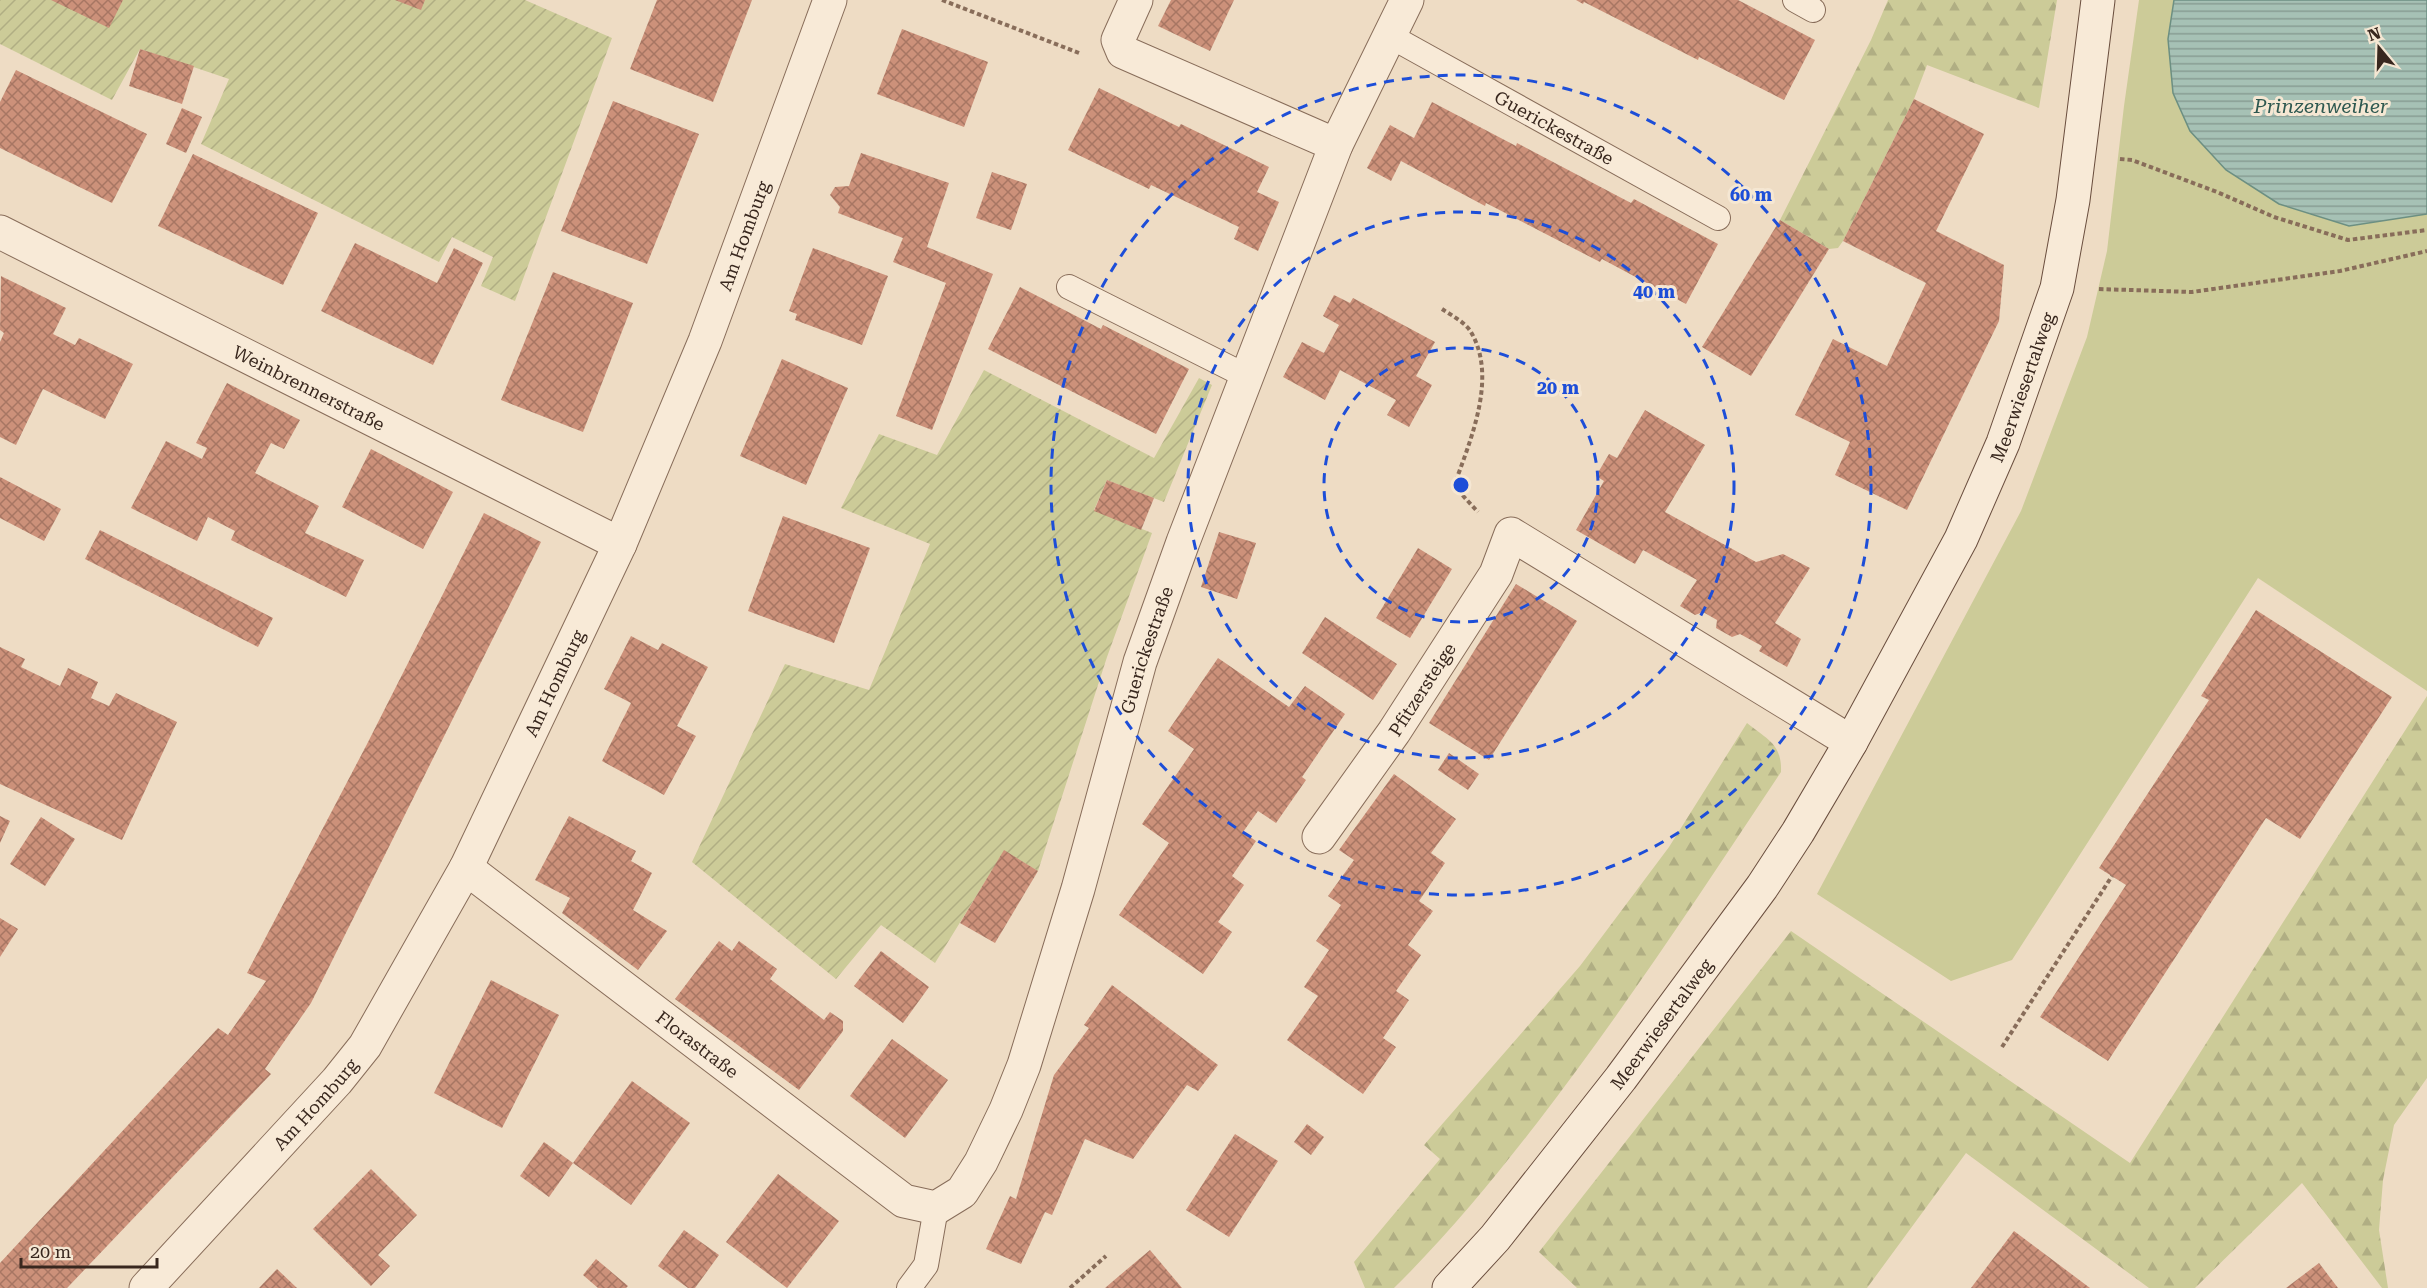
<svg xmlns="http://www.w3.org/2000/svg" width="2427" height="1288" font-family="'Roboto Serif',serif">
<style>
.forest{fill:url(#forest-firs)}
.park{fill:#cccb98}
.garden{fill:url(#garden-furrows)}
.water{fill:url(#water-rules);stroke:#6c8f82;stroke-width:1.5}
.building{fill:url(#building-cross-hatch)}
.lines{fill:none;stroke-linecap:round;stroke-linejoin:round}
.lane-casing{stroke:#886d5a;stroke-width:26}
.street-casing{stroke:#886d5a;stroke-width:35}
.secondary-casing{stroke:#6a4e3e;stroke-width:35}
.path{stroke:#886d5a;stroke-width:4;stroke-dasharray:4.5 3;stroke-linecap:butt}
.lane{stroke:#f8ead7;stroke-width:24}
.street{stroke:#f8ead7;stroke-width:33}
.secondary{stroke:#f8ead7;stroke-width:33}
.ring{fill:none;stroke:#1d4ed8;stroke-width:3;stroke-dasharray:10 8}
.labels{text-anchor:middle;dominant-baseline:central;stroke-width:6;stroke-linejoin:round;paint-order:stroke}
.street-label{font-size:18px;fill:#38271e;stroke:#f5e7d3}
.water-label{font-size:20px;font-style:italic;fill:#2e5850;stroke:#f5e7d3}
.centre{fill:#1d4ed8;stroke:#f5e7d3;stroke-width:3}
.ring-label{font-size:18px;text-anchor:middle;font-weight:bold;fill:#1d4ed8;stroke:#f5e7d3;stroke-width:6;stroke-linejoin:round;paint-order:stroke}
</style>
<defs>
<pattern id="forest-firs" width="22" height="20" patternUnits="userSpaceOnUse" patternTransform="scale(1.5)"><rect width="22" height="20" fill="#cccb98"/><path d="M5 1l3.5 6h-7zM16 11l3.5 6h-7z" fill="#b0ae83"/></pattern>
<pattern id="garden-furrows" width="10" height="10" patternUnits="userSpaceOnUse" patternTransform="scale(1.5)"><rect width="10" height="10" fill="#cccb98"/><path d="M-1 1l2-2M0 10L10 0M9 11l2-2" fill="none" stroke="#b0ae83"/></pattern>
<pattern id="water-rules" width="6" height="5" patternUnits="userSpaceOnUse" patternTransform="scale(1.5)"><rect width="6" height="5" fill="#a6c1b5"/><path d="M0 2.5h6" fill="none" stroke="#889d93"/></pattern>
<pattern id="building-cross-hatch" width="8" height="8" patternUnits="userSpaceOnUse" patternTransform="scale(1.5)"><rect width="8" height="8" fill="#cc917a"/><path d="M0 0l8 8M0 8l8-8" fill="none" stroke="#a77663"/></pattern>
</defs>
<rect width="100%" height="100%" fill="#eedcc4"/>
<!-- forest -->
<g class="forest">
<path d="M1888,0h169l-18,108 -112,-43 -13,34 -71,142 -5,7 -9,1 -49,-29 91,-180z"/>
<path d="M2427,696v382l-33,47 -11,55 -4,50 9,58h-6l-80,-105 -107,105h-46l-183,-135 -99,135h-290l-38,-36 252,-321 339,232z"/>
<path d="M1747,723c21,17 35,21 34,49 -79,119 -157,238 -244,351 -45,58 -91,114 -143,165h-29l-11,-26 86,-103 -16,-14 156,-179 89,-119z"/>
</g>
<!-- park -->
<path class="park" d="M2139,0h288v691l-169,-113 -246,382 -61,21 -134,-87 204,-383 66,-174 20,-86 17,-145z"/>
<!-- garden -->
<g class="garden">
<path d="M0,0h525l87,38 -97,263 -34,-15 12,-29 -41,-20 -13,25 -238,-118 28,-65 -89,-30 -28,51 -112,-56z"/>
<path d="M984,370l170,88 45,-80 13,7 -48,117 -57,-22 -13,30 58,23 -45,124 -69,214 -34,-20 -69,112 -54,-38 -45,54 -144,-117 93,-198 84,26 61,-146 -89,-36 38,-74 58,21z"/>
</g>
<!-- water -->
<path class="water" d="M2174,0h253v214l-78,12 -70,-22 -53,-34 -36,-39 -17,-38 -5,-54z"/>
<!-- building -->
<g class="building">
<path d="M51,0h72l-14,28z"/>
<path d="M395,0h30l-4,10z"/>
<path d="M657,0h95l-39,102 -83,-33z"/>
<path d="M1171,0h63l-24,51 -52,-25z"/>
<path d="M1576,0h162l77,40 -31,60 -85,-43 -1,3 -114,-58 -1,2z"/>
<path d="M902,29l86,33 -24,65 -87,-33z"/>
<path d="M140,49l54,17 -12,38 -53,-18z"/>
<path d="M16,70l131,64 -35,69 -112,-55v-46z"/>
<path d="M1099,88l80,39 2,-3 88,43 -12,25 22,10 -21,49 -24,-12 5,-12 -88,-42 -2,4 -81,-39z"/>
<path d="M1914,99l70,35 -48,97 68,34 -5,56 -92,189 -72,-35 15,-33 -55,-27 38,-76 54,27 39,-83 -83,-42z"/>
<path d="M613,101l86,33 -52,130 -86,-33z"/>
<path d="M1432,102l84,44 1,-3 114,60 3,-4 84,45 -32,60 -84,-45 -2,3 -114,-59 -1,3 -84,-45 -10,20 -24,-13 23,-43 24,13z"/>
<path d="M182,108l20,9 -16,36 -20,-9z"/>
<path d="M861,153l88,30 -22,64 66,27 -61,156 -36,-14 50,-133 -53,-21 10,-24 -65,-25 2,-6 -10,-12 5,-8 14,-1z"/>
<path d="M193,154l125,59 -35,72 -125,-59z"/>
<path d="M992,172l35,12 -16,46 -35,-12z"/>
<path d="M1780,220l49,29 -78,127 -49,-29z"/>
<path d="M355,243l82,40 17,-35 29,15 -50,102 -112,-54z"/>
<path d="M813,248l75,28 -26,69 -67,-25 2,-6 -8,-3z"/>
<path d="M553,272l80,31 -50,129 -82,-32z"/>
<path d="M1,276l65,32 -13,26 22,11 4,-7 54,26 -28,55 -62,-30 -27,56 -16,-8v-95l4,-9 -4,-3z"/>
<path d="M1020,287l81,42 2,-4 86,44 -33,65 -168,-85z"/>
<path d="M1334,295l16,8 3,-5 82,44 -19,34 16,9 -23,42 -22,-12 9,-15 -56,-30 -15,30 -42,-23 19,-35 22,11 15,-28 -16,-9z"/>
<path d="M782,359l66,29 -42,97 -66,-29z"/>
<path d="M227,383l73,37 -16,29 -13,-6 -16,30 64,33 -14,27 59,27 -18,37 -115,-57 4,-9 -27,-14 -11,24 -66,-33 35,-67 36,18 5,-11 -11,-5z"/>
<path d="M1645,410l60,35 -40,67 91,50 27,-8 27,14 -35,55 26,16 -14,28 -28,-16 3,-5 -22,-12 -8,3 -16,-9 1,-8 -14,-8 -8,3 -15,-9 17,-26 -54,-30 -8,14 -59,-34 28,-49 -8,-5 13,-22 8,4z"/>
<path d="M371,449l82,43 -30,57 -81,-42z"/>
<path d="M0,477l61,32 -17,32 -44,-23z"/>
<path d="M1107,480l47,18 -13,32 -47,-19z"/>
<path d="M484,513l57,29 -230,461 -46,66 6,5 -204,214h-67v-25l218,-235 10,7 38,-54 -19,-8 119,-227z"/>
<path d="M783,516l87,32 -36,95 -86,-32z"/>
<path d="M100,530l173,88 -15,29 -173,-88z"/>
<path d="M1219,532l37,11 -19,56 -36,-12z"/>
<path d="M1418,548l34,21 -42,69 -34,-20z"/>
<path d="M1516,584l61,37 -88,139 -60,-37z"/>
<path d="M2256,610l136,87 -92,142 -34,-21 -158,243 -68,-44 86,-132 -27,-17 110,-168 -8,-4z"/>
<path d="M1325,617l72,47 -24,36 -71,-47z"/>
<path d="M631,636l27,14 4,-7 46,24 -31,59 19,10 -32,59 -62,-34 29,-58 -27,-14z"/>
<path d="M0,647l25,12 -4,8 39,19 8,-18 30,14 -7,16 18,8 7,-13 61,29 -55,118 -122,-56z"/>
<path d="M1218,658l71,49 16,-21 40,28 -43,63 4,3 -30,43 -18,-12 -15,21 13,9 -24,35 12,9 -26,37 14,10 -29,42 -84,-59 50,-72 -27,-19 52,-75 -26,-18z"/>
<path d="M1449,753l30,21 -11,16 -30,-20z"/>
<path d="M1394,774l62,45 -25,34 14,10 -26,38 14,10 -25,34 13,10 -25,36 13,9 -26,38 13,9 -33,47 -76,-54 31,-44 -14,-9 25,-37 -13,-9 25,-36 -13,-9 26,-36 -15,-10z"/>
<path d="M0,816l10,5 -10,22z"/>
<path d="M569,816l67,35 -5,10 21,12 -19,37 34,21 -29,39 -76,-57 8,-15 -35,-18z"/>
<path d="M41,817l34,22 -30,47 -35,-22z"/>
<path d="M1004,850l34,21 -43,72 -35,-20z"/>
<path d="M0,918l18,11 -18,28z"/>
<path d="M719,941l13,10 7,-10 38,28 -7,10 54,41 6,-8 13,9v10l-44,59 -124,-91z"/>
<path d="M881,951l48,36 -26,36 -49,-37z"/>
<path d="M491,980l68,35 -57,113 -68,-35z"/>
<path d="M1112,985l106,80 -20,26 -11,-6 -54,74 -48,-20 -33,76 -7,-3 -24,52 -35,-15 24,-53 6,3 38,-124 35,-47 -5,-3z"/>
<path d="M892,1039l56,41 -43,58 -55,-42z"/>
<path d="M632,1081l58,42 -59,82 -58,-42z"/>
<path d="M1307,1124l17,13 -13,18 -17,-13z"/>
<path d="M1235,1134l43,27 -49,76 -43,-27z"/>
<path d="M544,1142l29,21 -24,34 -29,-21z"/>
<path d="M371,1169l46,46 -39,40 12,11 -19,20 -58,-57z"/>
<path d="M778,1174l61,47 -52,67 -61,-46z"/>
<path d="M684,1230l35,25 -24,33h-7l-30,-22z"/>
<path d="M2014,1231l76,57h-119z"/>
<path d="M1150,1250l32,38h-77l14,-12z"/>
<path d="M596,1259l32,27 -2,2h-28l-15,-13z"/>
<path d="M2319,1263l19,25h-52z"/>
<path d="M277,1269l20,19h-38z"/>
</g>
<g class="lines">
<!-- lane casing -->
<g class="lane-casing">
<g id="lane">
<path d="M1795,0l18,10"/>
<path id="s1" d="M1390,36l328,182"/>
<path d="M1069,287l177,89"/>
<path d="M909,1288l17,-23 10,-57"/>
</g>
</g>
<!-- street casing -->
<g class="street-casing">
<g id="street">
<path d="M1136,0l-18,40 5,12 213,93"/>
<path id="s2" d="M0,232l620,312"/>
<path id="s3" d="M1319,837l75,-105 102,-158 15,-40 340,208"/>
<path id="s4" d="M466,868l438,333 32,7 26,-16 19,-30 25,-52 18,-45 54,-176 62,-227 43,-120 153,-397 71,-145"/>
<path id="s5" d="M146,1288l191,-207 28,-35 101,-178 154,-324 85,-203 125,-341"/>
</g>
</g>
<!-- secondary casing -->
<g class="secondary-casing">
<g id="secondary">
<path id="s6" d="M1449,1288l46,-50 126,-160 141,-191 36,-55 53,-90 110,-203 42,-96 54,-155 16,-88 25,-200"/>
</g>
</g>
<!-- path -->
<g class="path">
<path d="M942,0l137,53"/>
<path d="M2120,159l12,1 85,32 57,25 74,23 79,-10"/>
<path d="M2099,289l93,3 148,-21 87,-20"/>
<path d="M1442,309c9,6 24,14 29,23 27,46 -1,109 -17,154l24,26"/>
<path d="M2002,1047l110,-171"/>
<path d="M1070,1288l36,-32"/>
</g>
<!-- lane -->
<use href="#lane" class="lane"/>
<!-- street -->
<use href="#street" class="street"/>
<!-- secondary -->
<use href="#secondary" class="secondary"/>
</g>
<!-- distance rings -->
<g class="ring">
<circle cx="1461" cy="485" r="137"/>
<circle cx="1461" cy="485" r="273"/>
<circle cx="1461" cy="485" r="410"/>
</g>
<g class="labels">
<!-- street labels -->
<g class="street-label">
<text stroke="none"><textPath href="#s1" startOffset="188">Guerickestraße</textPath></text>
<text stroke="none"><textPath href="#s5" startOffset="1222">Am Homburg</textPath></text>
<text stroke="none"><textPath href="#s6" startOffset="1074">Meerwiesertalweg</textPath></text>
<text stroke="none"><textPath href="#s2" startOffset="346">Weinbrennerstraße</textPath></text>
<text stroke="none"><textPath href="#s4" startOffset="1188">Guerickestraße</textPath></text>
<text stroke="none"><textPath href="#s5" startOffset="736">Am Homburg</textPath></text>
<text stroke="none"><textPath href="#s3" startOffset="180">Pfitzersteige</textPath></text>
<text stroke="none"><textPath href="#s6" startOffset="339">Meerwiesertalweg</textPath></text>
<text stroke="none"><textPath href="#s4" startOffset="291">Florastraße</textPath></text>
<text stroke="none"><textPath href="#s5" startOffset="250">Am Homburg</textPath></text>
</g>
<!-- water labels -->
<g class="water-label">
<text x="2321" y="106">Prinzenweiher</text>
</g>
</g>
<circle cx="1461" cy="485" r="9" class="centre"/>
<g class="ring-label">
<text x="1751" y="201">60 m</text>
<text x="1654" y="298">40 m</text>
<text x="1558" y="394">20 m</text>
</g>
<!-- north arrow -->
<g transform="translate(2379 48) rotate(341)" stroke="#f5e7d3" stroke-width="4.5" paint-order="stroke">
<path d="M0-4.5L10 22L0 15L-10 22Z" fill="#38271e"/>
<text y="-9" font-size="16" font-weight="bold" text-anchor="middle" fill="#38271e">N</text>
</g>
<!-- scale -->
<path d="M21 1258v9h136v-9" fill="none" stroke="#38271e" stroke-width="3"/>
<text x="30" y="1258" font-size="18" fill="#38271e" stroke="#f5e7d3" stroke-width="4.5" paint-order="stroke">20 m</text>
</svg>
